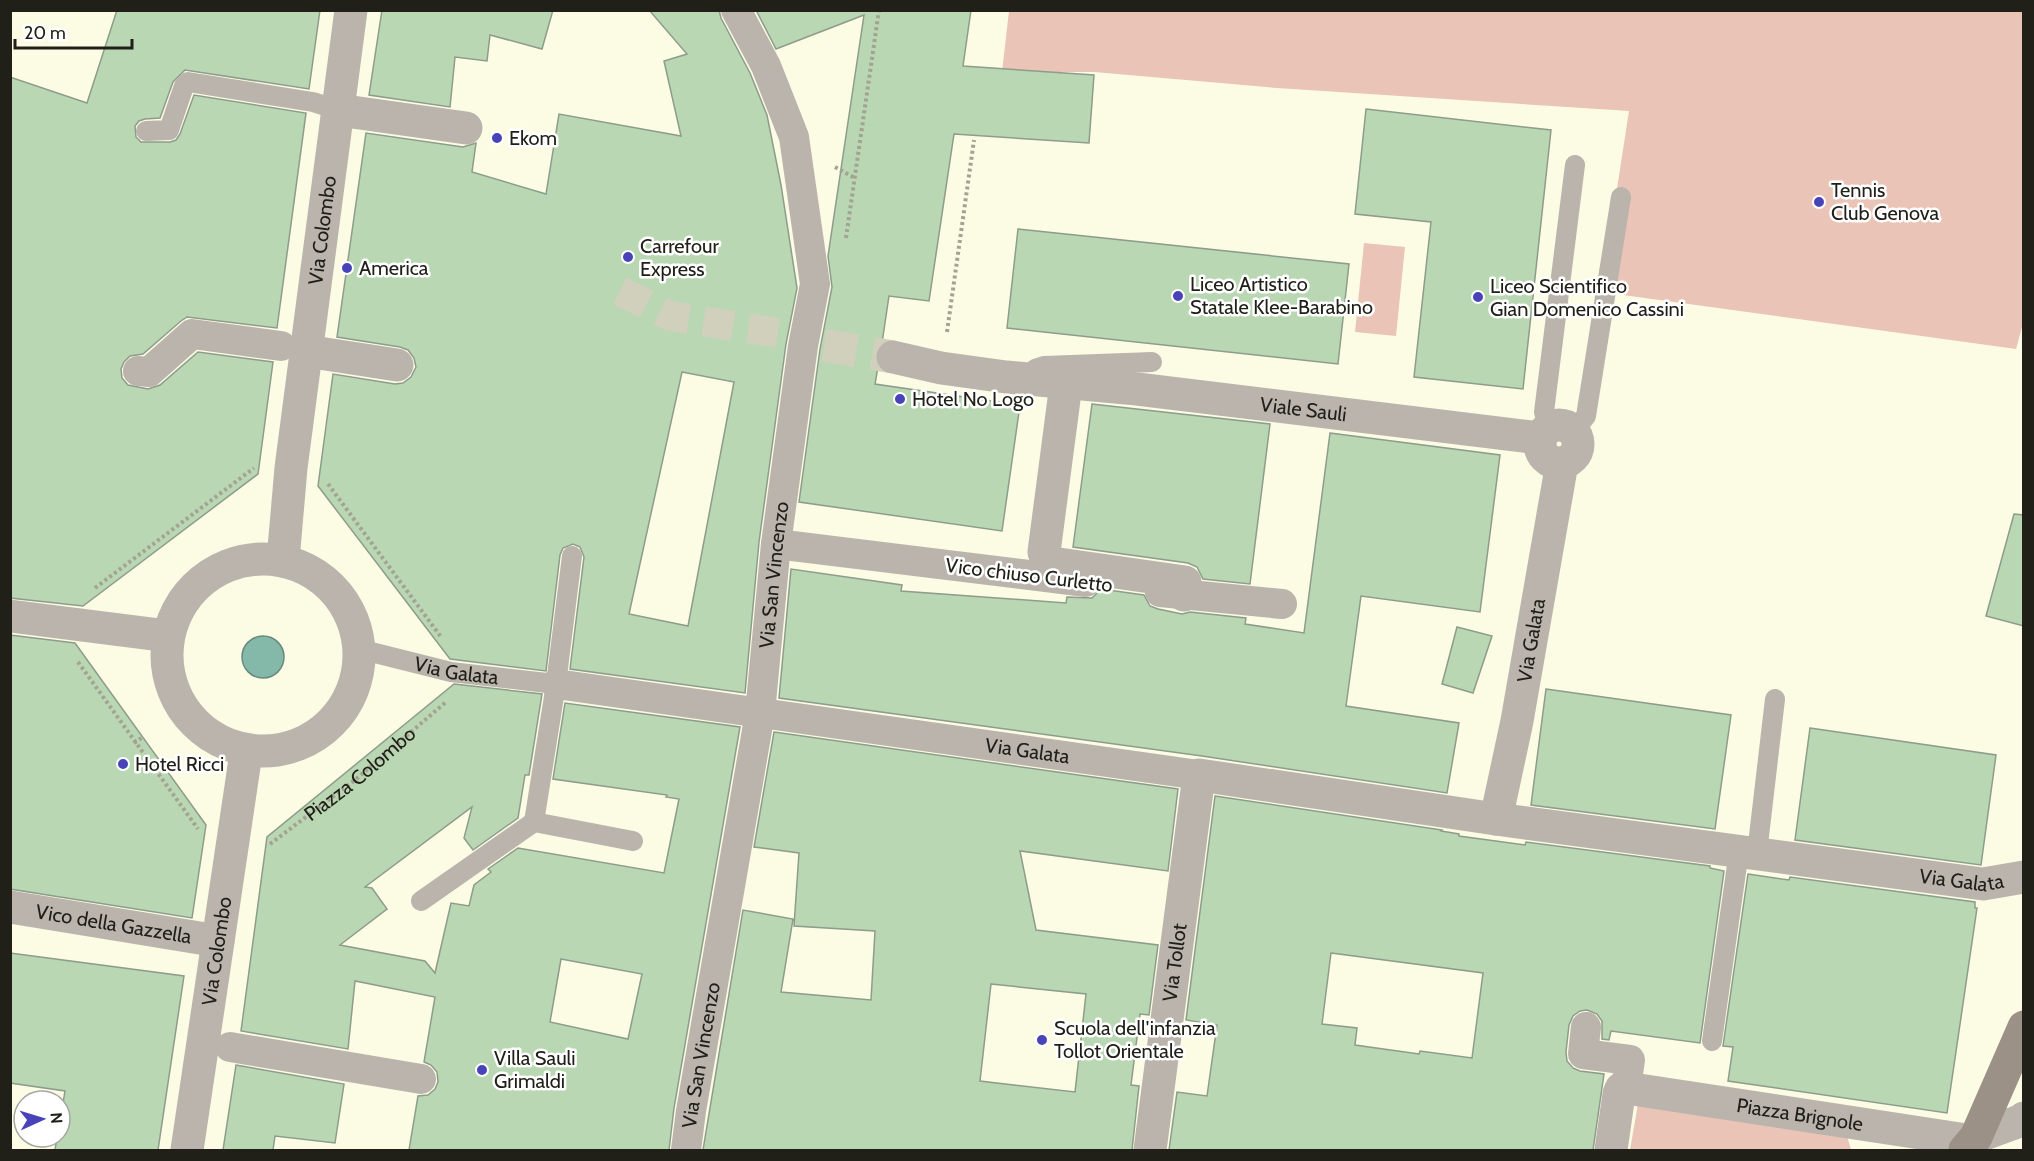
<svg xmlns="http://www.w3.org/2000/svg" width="2034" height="1161" font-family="Cabin,sans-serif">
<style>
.green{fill:#ebc4b8}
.water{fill:#84b8a9;stroke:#668a7e;stroke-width:1.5}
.building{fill:#b9d7b3;stroke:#8e9c8b;stroke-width:1.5;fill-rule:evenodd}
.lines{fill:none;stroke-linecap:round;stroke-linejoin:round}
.pedestrian-tunnel{stroke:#d0d0bc;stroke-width:30;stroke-dasharray:30 15;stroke-linecap:butt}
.minor-tunnel{stroke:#d0d0bc;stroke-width:33;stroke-dasharray:33 16;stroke-linecap:butt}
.path{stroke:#a3a392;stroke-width:4;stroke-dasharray:3 3;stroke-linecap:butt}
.service{stroke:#bab4ac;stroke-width:20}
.pedestrian{stroke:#bab4ac;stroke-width:30}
.minor{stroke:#bab4ac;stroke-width:33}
.tertiary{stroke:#bab4ac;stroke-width:33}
.secondary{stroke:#9b9186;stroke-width:33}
.poi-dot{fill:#4943b9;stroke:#fff;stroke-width:2}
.labels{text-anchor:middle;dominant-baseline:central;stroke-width:5;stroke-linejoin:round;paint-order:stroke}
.poi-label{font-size:20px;fill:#202018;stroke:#fff;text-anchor:start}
.street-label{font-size:20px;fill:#202018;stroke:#fff}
</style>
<rect width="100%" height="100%" fill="#fcfce5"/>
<!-- green -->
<g class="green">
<path d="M1009,11h1014l1,309 -8,29 -415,-57 28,-181 -352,-23 -183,-16h-92z"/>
<path d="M1364,243l41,4 -9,89 -41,-4z"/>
<path d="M1639,1098l207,34 5,18h-221z"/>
</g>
<!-- water -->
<circle class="water" cx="263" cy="657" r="21"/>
<!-- building -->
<g class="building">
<path d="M117,10h203l-11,79 -124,-19 -12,12 -13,36 -15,1 -6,2 -4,5 1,11 5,5h29l6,-2 4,-6 14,-39 112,18 -29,215 -90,-11 -6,4 -38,33 -13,2 -6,6 -3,7 1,9 6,7 20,4 12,-4 38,-33 75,10 -15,112 -175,132 -73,-8v-521l77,26z"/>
<path d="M382,10h171l-11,39 -52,-14 -3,26 -32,-4 -5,50 -81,-12z"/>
<path d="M649,10h70l2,8 29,55 17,42 14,70 16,103 -11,56 -27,198 -14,151 -175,-24 14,-112 -4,-10 -7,-3 -10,4 -3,7 -14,116 -96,-12 -132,-173 15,-112 62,10 8,-1 8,-6 5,-10 -2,-9 -6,-8 -8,-3 -63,-10 29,-204 97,14 13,-4 -4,29 74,22 13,-80 122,22 -17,-75 23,-7zM682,372l52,10 -46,244 -59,-12z"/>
<path d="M756,10h215l-8,56 131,9 -5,68 -135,-9 -25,167 -40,-5 -7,47 -7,10v9l3,5 -3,17 145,21 -18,126 -203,-29 21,-153 12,-62 -4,-31 36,-241 -88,34z"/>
<path d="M1366,109l185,21 -28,259 -109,-12 17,-155 -76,-8z"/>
<path d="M1018,229l331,35 -11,100 -331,-36z"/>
<path d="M1092,404l178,20 -20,160 -47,-5 -6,-12 -9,-4 -115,-16z"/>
<path d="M1330,433l170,22 -20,157 -119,-16 -15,110 113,17 -12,70 -245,-37 -423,-58 12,-129 111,16 -1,6 165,12 1,-6 25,1 9,-9 43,6 6,11 8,3 24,5 8,-2 56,6 -1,6 59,9z"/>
<path d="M2014,514l10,1v111l-38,-10z"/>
<path d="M1457,627l35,9 -19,57 -31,-9z"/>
<path d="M10,635l65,8 131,182 -14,93 -182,-29z"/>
<path d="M454,684l88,10 -13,81h-4l-7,43 -45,32 -9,-12 8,-31 -107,80 7,1 15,21 -47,36 85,16 10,12 16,-70 18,3 5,-21 17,-13 -3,-3 30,-21 146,25 15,-74 -13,-2 1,-2 -114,-16 12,-76 175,24 -66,381 -5,42h-260l9,-54 10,-1 7,-6 3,-7 -1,-10 -6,-7 -7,-3 11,-65 -80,-16 -7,68 -107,-18 26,-194zM561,959l81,15 -14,65 -78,-17z"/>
<path d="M1546,689l185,26 -16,114 -184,-24z"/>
<path d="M1810,728l186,27 -15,110 -186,-25z"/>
<path d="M774,732l404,57 -10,82 -148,-20 16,79 122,15 -9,70 -9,-1 -9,71 8,1 -7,64h-429l40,-240 50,9 -12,73 90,8 4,-69 -81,-5 5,-73 -45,-6zM991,984l95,10 -11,98 -95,-11z"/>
<path d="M1215,796l227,34 -1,1 18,3v2l66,9 1,-3 184,24v2l14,3 -24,172 -89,-12 -2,9 -7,-1v-18l-5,-7 -10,-4 -7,1 -7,5 -4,9 -3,27 1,9 6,7 7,3 24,3 -11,76h-424l8,-58 30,4 10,-71 -31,-5zM1331,953l152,20 -11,85 -52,-7 -1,3 -64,-9 2,-17 -35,-4z"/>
<path d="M1748,874l41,6 1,-3 185,25v6h2l-30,205 -219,-32 5,-34 -10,-1z"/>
<path d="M10,953l174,23 -26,174h-103l2,-13h3v-16l5,-30 -55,-8z"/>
<path d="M236,1065l108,19 -9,59 -60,-7 -2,14h-50z"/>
</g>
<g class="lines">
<!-- pedestrian-tunnel -->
<path class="pedestrian-tunnel" d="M620,291l50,25 135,21"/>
<!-- minor-tunnel -->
<path class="minor-tunnel" d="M824,345l69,12"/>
<!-- path -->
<g class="path">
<path d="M835,167l20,11"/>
<path d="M846,238l33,-228"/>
<path d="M947,332l27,-192"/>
<path d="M328,484l113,153"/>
<path d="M95,588l159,-120"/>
<path d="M78,662l120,167"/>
<path d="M134,743l9,-6"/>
<path id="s1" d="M270,844l85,-64 91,-78"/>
</g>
<!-- service -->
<g class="service">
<path d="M146,131l23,-1 15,-44 4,-4 125,20 25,8"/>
<path d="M1035,369l9,-3 108,-4"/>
<path d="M1549,427l-5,-15 31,-247"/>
<path d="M1574,431l12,-15 35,-219"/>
<path id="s2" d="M359,649l92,23 105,12"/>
<path d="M534,822l22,-138 16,-128"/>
<path d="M1757,853l18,-154"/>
<path d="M421,901l113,-79 99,19"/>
<path d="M1712,1041l27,-190"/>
</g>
<!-- pedestrian -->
<g class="pedestrian">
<path d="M138,371l11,1 43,-38 89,12"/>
<path d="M776,544l310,38"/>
<path d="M1160,592l122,12"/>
<path id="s3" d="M556,684l643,91"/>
<path d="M1586,1027l-3,27 47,6 -4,28"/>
<path d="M230,1047l191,32"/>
<path id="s4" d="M686,1150l5,-39 69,-398 16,-169 27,-198 12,-62 -21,-147 -28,-71 -30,-56"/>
</g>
<!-- minor -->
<g class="minor">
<path d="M338,110l128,18"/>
<path d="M306,351l91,14"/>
<path id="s5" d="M893,357l48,11 65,9 131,12 403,49"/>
<path d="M1066,384l-22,168 2,6 6,5 133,19 -1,13"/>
<circle cx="1559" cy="444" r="19"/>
<circle cx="263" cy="655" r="96"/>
<path id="s6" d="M283,560l8,-92 60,-458"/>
<path d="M10,616l158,20"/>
<path id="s7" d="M1496,819l21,-98 45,-258"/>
<path id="s8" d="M10,907l208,34"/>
<path id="s9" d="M187,1150l59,-397"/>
<path id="s10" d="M1150,1150l49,-375 297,44 487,65 41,-7"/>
<path id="s11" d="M1611,1150l8,-56 2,-5 5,-1 347,53"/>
</g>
<!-- tertiary -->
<path class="tertiary" d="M1976,1137l44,-16 4,-3"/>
<!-- secondary -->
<path class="secondary" d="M1965,1150l11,-13 48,-110"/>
</g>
<!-- markers -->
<g class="poi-dot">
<circle cx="497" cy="138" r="6"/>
<circle cx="1819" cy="202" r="6"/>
<circle cx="628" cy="257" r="6"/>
<circle cx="347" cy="268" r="6"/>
<circle cx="1178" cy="296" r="6"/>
<circle cx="1478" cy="297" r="6"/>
<circle cx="900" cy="399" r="6"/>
<circle cx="123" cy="764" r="6"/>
<circle cx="1042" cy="1040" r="6"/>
<circle cx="482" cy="1070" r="6"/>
</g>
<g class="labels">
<!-- poi labels -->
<g class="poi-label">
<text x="509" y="138">Ekom</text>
<text x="1831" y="190">Tennis<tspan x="1831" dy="23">Club Genova</tspan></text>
<text x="640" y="246">Carrefour<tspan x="640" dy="23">Express</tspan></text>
<text x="359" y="268">America</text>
<text x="1190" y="284">Liceo Artistico<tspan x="1190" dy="23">Statale Klee-Barabino</tspan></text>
<text x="1490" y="286">Liceo Scientifico<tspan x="1490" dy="23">Gian Domenico Cassini</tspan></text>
<text x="912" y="399">Hotel No Logo</text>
<text x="135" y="764">Hotel Ricci</text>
<text x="1054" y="1028">Scuola dell'infanzia<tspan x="1054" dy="23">Tollot Orientale</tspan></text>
<text x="494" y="1058">Villa Sauli<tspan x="494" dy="23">Grimaldi</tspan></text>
</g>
<!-- street labels -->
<g class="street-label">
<text stroke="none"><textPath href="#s6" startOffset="332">Via Colombo</textPath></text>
<text stroke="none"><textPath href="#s5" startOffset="414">Viale Sauli</textPath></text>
<text stroke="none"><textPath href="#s4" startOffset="582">Via San Vincenzo</textPath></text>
<text transform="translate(1029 575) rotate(7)">Vico chiuso Curletto</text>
<text stroke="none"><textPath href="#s7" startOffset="182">Via Galata</textPath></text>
<text stroke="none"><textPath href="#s2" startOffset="100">Via Galata</textPath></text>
<text stroke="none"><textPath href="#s3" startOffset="476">Via Galata</textPath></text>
<text stroke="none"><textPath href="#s1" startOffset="114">Piazza Colombo</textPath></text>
<text stroke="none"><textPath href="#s10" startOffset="1148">Via Galata</textPath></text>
<text stroke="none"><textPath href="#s8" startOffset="105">Vico della Gazzella</textPath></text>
<text stroke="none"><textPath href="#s9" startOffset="201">Via Colombo</textPath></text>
<text stroke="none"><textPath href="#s10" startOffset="189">Via Tollot</textPath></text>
<text stroke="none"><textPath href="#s4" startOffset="96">Via San Vincenzo</textPath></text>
<text stroke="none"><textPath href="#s11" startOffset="243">Piazza Brignole</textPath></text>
</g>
</g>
<!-- border -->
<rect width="2034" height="1161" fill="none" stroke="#202018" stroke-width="24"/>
<!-- north arrow -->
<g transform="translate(42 1119) rotate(86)"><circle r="28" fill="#ffffff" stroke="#a6a6a3" stroke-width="1.5"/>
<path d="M0-4.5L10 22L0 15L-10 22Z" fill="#4943b9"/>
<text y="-9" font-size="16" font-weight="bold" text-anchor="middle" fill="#202018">N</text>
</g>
<!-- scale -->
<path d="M15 39v9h117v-9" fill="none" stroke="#202018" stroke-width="3"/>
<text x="24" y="39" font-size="18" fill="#202018" stroke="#ffffff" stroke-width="4.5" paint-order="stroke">20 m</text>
</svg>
